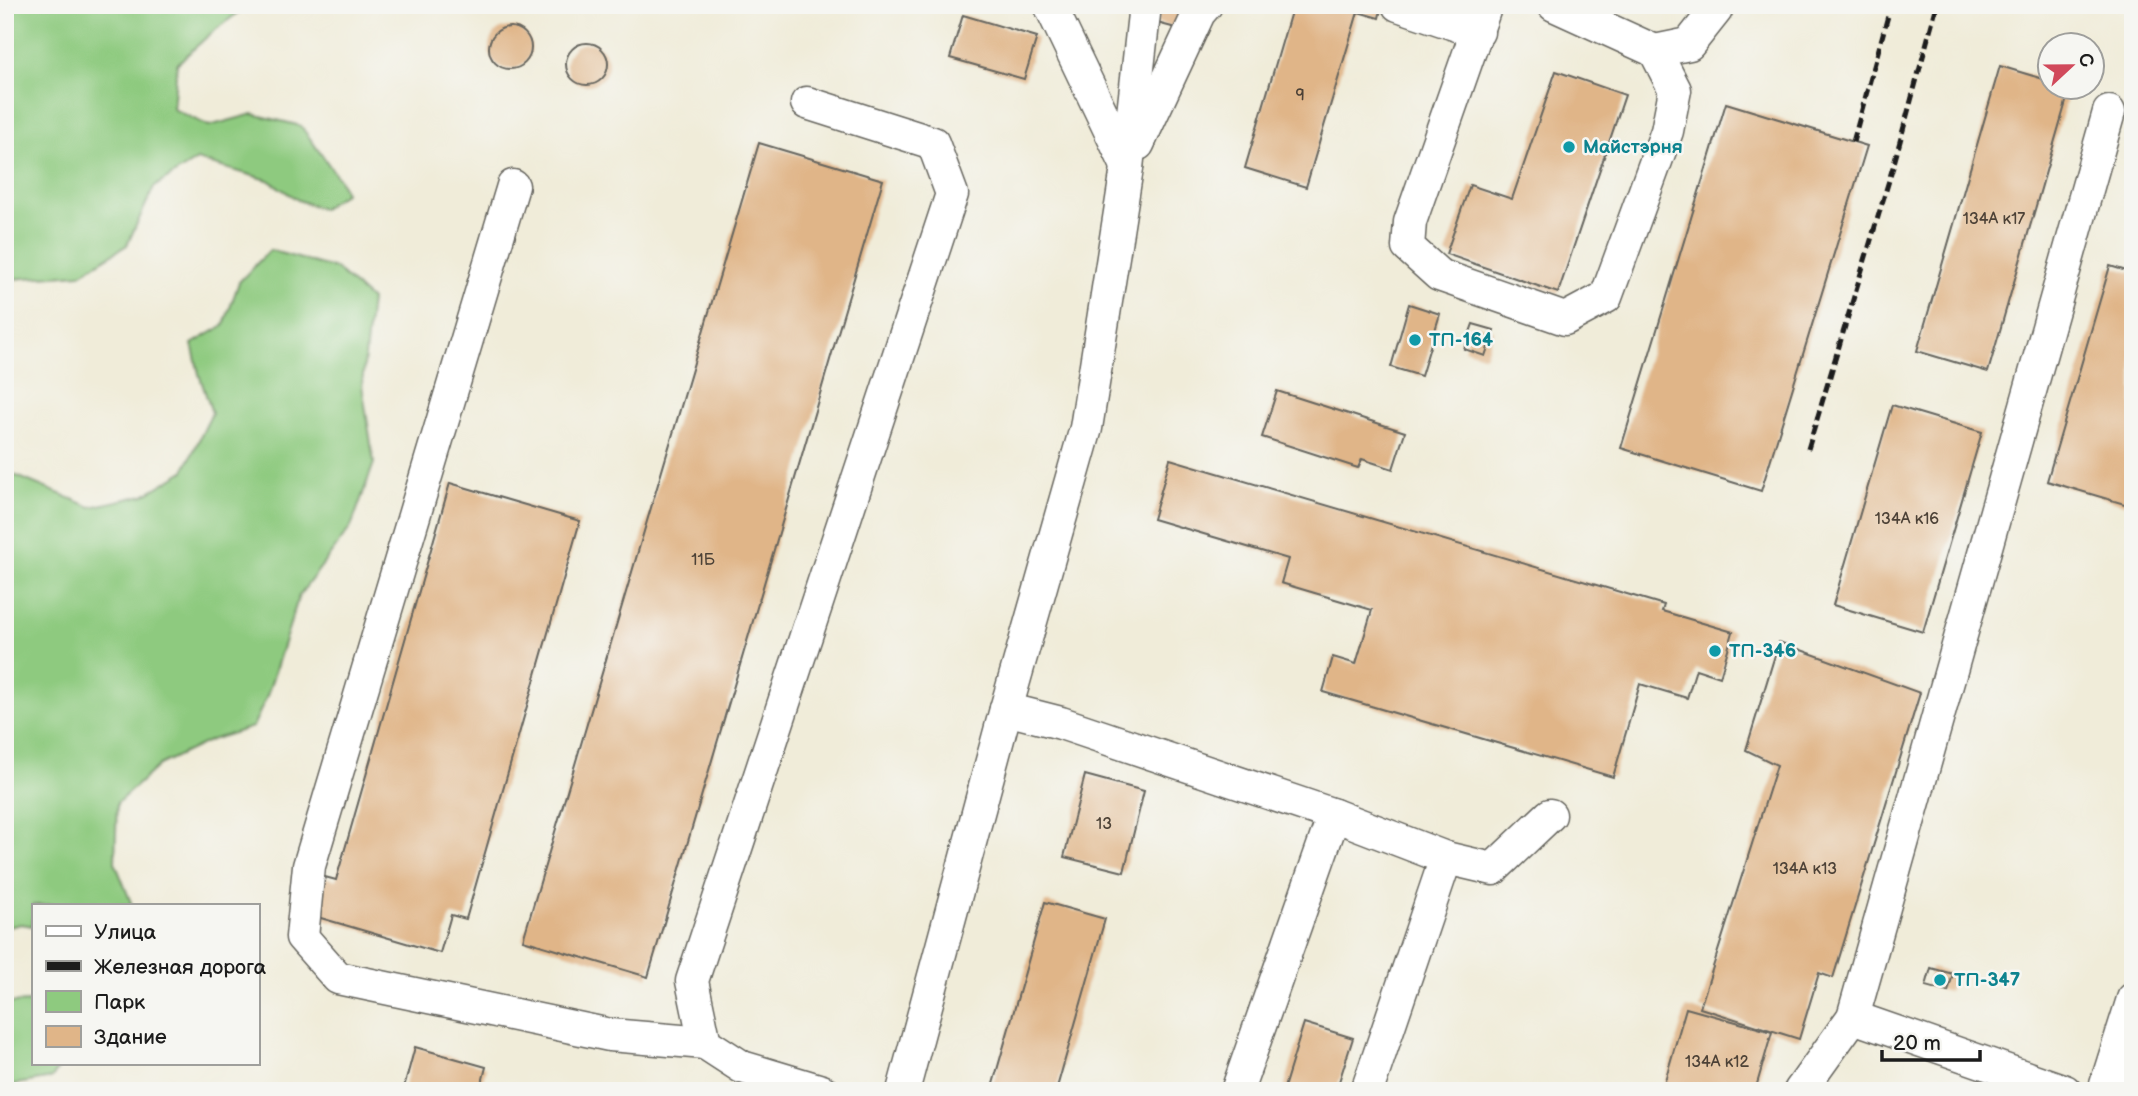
<svg xmlns="http://www.w3.org/2000/svg" width="2138" height="1096" font-family="'Balsamiq Sans',sans-serif">
<style>
.green{fill:#8eca7f;stroke:#55734e;stroke-width:2}
.building{fill:#e0b588}
.lines{fill:none;stroke-linecap:round;stroke-linejoin:round}
.minor-casing{stroke:#66655e;stroke-width:35}
.minor{stroke:#fff;stroke-width:32}
.rail{stroke:#1c1c1c;stroke-width:5;stroke-dasharray:10 5;stroke-linecap:butt}
.culture-dot{fill:#0f9aa8;stroke:#f6f6f2;stroke-width:2.5}
.labels{text-anchor:middle;dominant-baseline:central;stroke-width:5;stroke-linejoin:round;paint-order:stroke}
.number-label{font-size:16px;fill:#4d4237}
.culture-label{font-size:19px;font-weight:bold;fill:#0d838f;stroke:#f6f6f2;text-anchor:start}
</style>
<rect width="100%" height="100%" fill="#f6f6f2"/>
<filter id="ink" filterUnits="userSpaceOnUse"><feTurbulence type="fractalNoise" baseFrequency=".0143" numOctaves="2"/><feDisplacementMap in="SourceGraphic" scale="14" xChannelSelector="R" yChannelSelector="G"/><feConvolveMatrix kernelMatrix="1 2 1 2 8 2 1 2 1" color-interpolation-filters="sRGB"/></filter>
<filter id="wash" filterUnits="userSpaceOnUse"><feTurbulence type="fractalNoise" baseFrequency=".00686" numOctaves="4" result="noise"/><feDisplacementMap in="SourceGraphic" scale="28" xChannelSelector="R" yChannelSelector="G"/><feGaussianBlur stdDeviation="1.57" result="paint"/><feColorMatrix in="noise" values="0 0 0 0 0 0 0 0 0 0 0 0 0 0 0 0 0 1.4 0 .05"/><feComposite in="paint" operator="in"/></filter>
<g filter="url(#wash)">
<rect width="100%" height="100%" fill="#f0ecd9"/>
<!-- green -->
<g class="green">
<path d="M5,5h243l-39,30 -32,29 -4,45 36,17 44,-12 48,12 38,53 6,14 -23,16 -24,-9 -30,-20 -71,-20 -43,27 -27,58 -47,29 -68,5 -7,-8z"/>
<path d="M270,250l66,19 35,31 -9,85 12,78 -23,64 -52,69 -32,100 -14,31 -42,13 -52,25 -42,38 -2,59 17,43h-99v21l-12,-2 -16,4v-457l86,36 53,-12 40,-24 28,-58 -13,-39 -7,-30 32,-19 15,-43z"/>
<path d="M33,1002v61h29l-10,15 -47,8v-83z"/>
</g>
<g id="blocks">
<!-- building -->
<g class="building">
<path d="M1163,5h20l-7,23 -19,-5z"/>
<path d="M1293,5h89l-3,13 -21,-6 -52,175 -61,-19z"/>
<path d="M1654,5h16l-3,7z"/>
<path d="M963,15l74,22 -13,42 -74,-21z"/>
<circle cx="510" cy="48" r="21"/>
<circle cx="587" cy="64" r="21"/>
<path d="M2000,66l50,15v7h20l-82,284 -71,-21z"/>
<path d="M1556,71l69,24 -67,198 -112,-39 24,-69 42,14z"/>
<path d="M1726,103l141,43 -106,345 -140,-43z"/>
<path d="M759,143l124,37 -235,797 -125,-37z"/>
<path d="M2110,266l23,7 -2,233 -84,-25z"/>
<path d="M1409,304l31,10 -19,62 -30,-9z"/>
<path d="M1473,324l21,6 -9,26 -21,-7z"/>
<path d="M1277,391l128,41 -12,37 -31,-10 -4,9 -96,-31z"/>
<path d="M1892,405l90,27 -59,200 -90,-27z"/>
<path d="M1170,459l494,146 -2,6 71,21 -13,45 -24,-8 -9,29 -47,-14 -27,93 -290,-85 10,-35 23,7 16,-54 -91,-27 7,-24 -135,-40z"/>
<path d="M450,483l130,38 -114,398 -15,-4 -11,38 -126,-37 11,-39 11,3z"/>
<path d="M1779,642l141,51 -87,285 -14,-5 -20,66 -99,-31 77,-243 -31,-15z"/>
<path d="M1085,775l59,16 -20,81 -60,-15z"/>
<path d="M1045,902l60,17 -49,172h-65z"/>
<path d="M1931,968l22,6 -5,18 -22,-6z"/>
<path d="M1686,1008l86,24 -17,59h-93z"/>
<path d="M1304,1023l49,15 -17,53h-53z"/>
<path d="M415,1047l71,20 -6,24h-77z"/>
<path d="M513,1084l21,6v1h-23z"/>
</g>
</g>
</g>
<g filter="url(#ink)">
<use href="#blocks" fill-opacity="0" stroke="#66655e" stroke-width="2"/>
<g class="lines">
<!-- minor casing -->
<g class="minor-casing">
<g id="minor">
<path d="M1050,5l77,161"/>
<path d="M1398,5l80,27"/>
<path d="M1486,5l-76,217 -2,25 31,28 126,44 41,-22 61,-166 8,-41 -20,-39 -101,-46"/>
<path d="M1655,51l34,-7 27,-34v-5"/>
<path d="M807,103l126,40 19,51 -260,787 13,62 37,24 80,24"/>
<path d="M1138,144l61,-131 7,-8"/>
<path d="M513,186l-204,680 -7,71 36,41 272,57 95,8"/>
<path d="M1006,709l55,14 273,92 112,43 47,11 57,-54"/>
<path d="M1853,1017l212,74"/>
<path d="M903,1091l103,-382 80,-281 41,-260 18,-163"/>
<path d="M1237,1091l97,-276"/>
<path d="M1367,1091l79,-233"/>
<path d="M1800,1091l53,-74 256,-905"/>
<path d="M2104,1091l29,-92"/>
</g>
</g>
<!-- minor -->
<use href="#minor" class="minor"/>
<!-- rail -->
<g class="rail">
<path d="M1853,142l38,-137"/>
<path d="M1808,449l85,-282 44,-162"/>
</g>
</g>
</g>
<!-- markers -->
<g class="culture-dot">
<circle cx="1569" cy="147" r="7"/>
<circle cx="1415" cy="340" r="7"/>
<circle cx="1715" cy="651" r="7"/>
<circle cx="1940" cy="980" r="7"/>
</g>
<g class="labels">
<!-- number labels -->
<g class="number-label">
<text x="1300" y="95">9</text>
<text x="1994" y="219">134А к17</text>
<text x="1907" y="519">134А к16</text>
<text x="703" y="560">11Б</text>
<text x="1104" y="824">13</text>
<text x="1805" y="869">134А к13</text>
<text x="1717" y="1062">134А к12</text>
</g>
<!-- culture labels -->
<g class="culture-label">
<text x="1583" y="147">Майстэрня</text>
<text x="1429" y="340">ТП-164</text>
<text x="1729" y="651">ТП-346</text>
<text x="1954" y="980">ТП-347</text>
</g>
</g>
<!-- margin -->
<rect width="2138" height="1096" fill="none" stroke="#f6f6f2" stroke-width="28"/>
<!-- legend -->
<rect x="32" y="904" width="228" height="161" fill="#f6f6f2" stroke="#9f9f9c" stroke-width="2"/>
<rect x="46" y="926" width="35" height="10" fill="#ffffff" stroke="#9f9f9c" stroke-width="2"/>
<text x="94" y="939" font-size="21" fill="#1c1c1c">Улица</text>
<rect x="46" y="961" width="35" height="10" fill="#1c1c1c" stroke="#9f9f9c" stroke-width="2"/>
<text x="94" y="974" font-size="21" fill="#1c1c1c">Железная дорога</text>
<rect x="46" y="991" width="35" height="21" fill="#8eca7f" stroke="#9f9f9c" stroke-width="2"/>
<text x="94" y="1009" font-size="21" fill="#1c1c1c">Парк</text>
<rect x="46" y="1026" width="35" height="21" fill="#e0b588" stroke="#9f9f9c" stroke-width="2"/>
<text x="94" y="1044" font-size="21" fill="#1c1c1c">Здание</text>
<!-- north arrow -->
<g transform="translate(2071 66) rotate(68)"><circle r="33" fill="#f6f6f2" stroke="#9f9f9c" stroke-width="2"/>
<path d="M0-5L12 26L0 18L-12 26Z" fill="#d1495b"/>
<text y="-10" font-size="19" font-weight="bold" text-anchor="middle" fill="#1c1c1c">С</text>
</g>
<!-- scale -->
<path d="M1882 1050v10h98v-10" fill="none" stroke="#1c1c1c" stroke-width="3.5"/>
<text x="1893" y="1050" font-size="21" fill="#1c1c1c" stroke="#f6f6f2" stroke-width="5" paint-order="stroke">20 m</text>
</svg>
